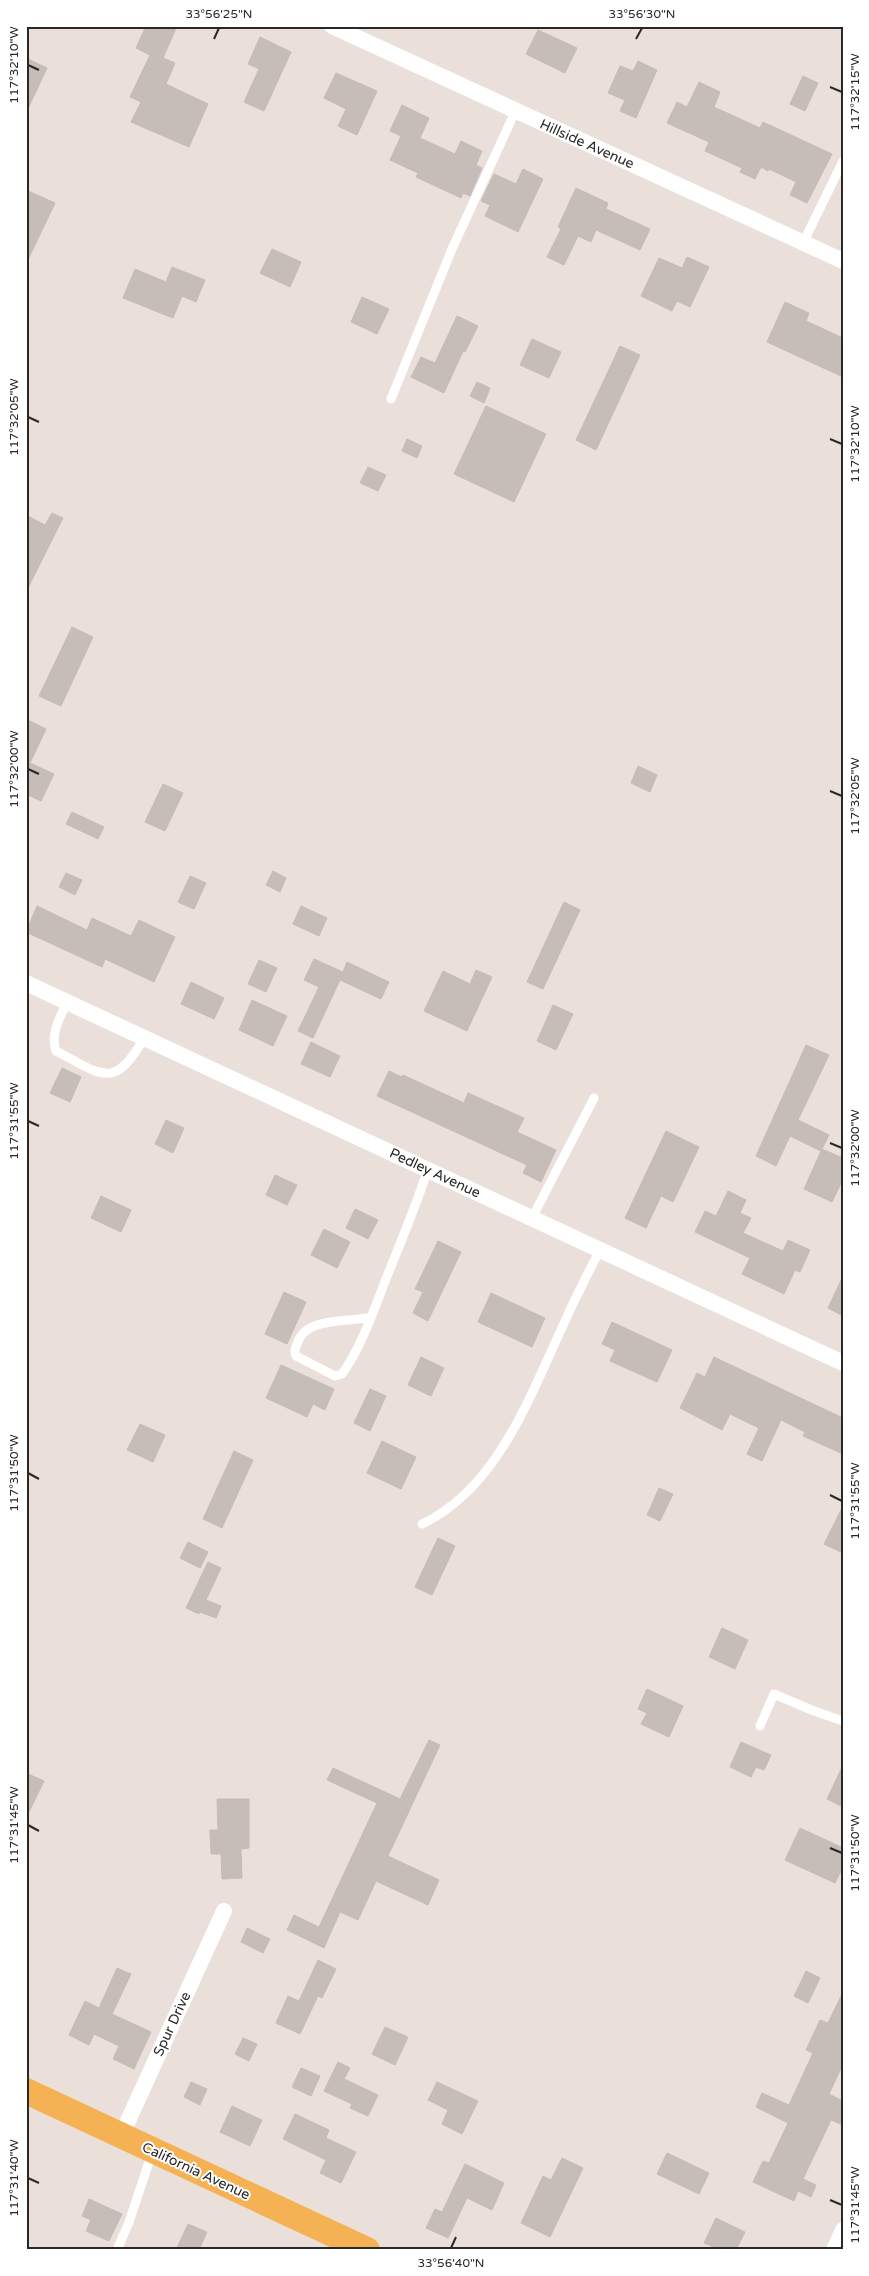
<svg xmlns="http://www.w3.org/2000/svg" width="869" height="2276" font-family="'Varela Round',sans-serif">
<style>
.building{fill:#c6bdb9;stroke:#c6bcb3}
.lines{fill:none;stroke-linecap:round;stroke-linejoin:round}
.service{stroke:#fff;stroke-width:9}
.minor{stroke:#fff;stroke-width:16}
.primary{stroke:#f5b254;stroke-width:26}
.ticks{fill:none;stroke:#282828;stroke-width:2}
.labels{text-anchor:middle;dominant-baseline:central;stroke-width:4;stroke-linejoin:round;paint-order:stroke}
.street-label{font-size:14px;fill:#282828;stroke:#fff}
.neatline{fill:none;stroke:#282828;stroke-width:2}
.ticks-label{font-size:12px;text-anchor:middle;fill:#282828}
</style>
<rect width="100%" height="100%" fill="#ebe0d9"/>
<!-- building -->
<g class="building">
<path d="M146,26h31l-14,32 12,5 -9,21 42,20 -19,43 -58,-25 10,-20 -11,-5 20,-42 -14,-7z"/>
<path d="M538,30l39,18 -12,25 -39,-19z"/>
<path d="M260,37l31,15 -27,59 -20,-9 15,-33 -11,-5z"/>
<path d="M26,58l21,10 -21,45z"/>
<path d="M638,61l19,9 -21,48 -16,-7 5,-11 -17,-7 12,-27 13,5z"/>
<path d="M336,73l41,18 -20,44 -19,-9 8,-17 -22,-11z"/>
<path d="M803,76l15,7 -13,28 -15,-7z"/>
<path d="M699,82l21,10 -6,15 46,21 3,-6 69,32 -25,49 -17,-8 6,-13 -27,-13 -1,2 -7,-4 -6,12 -15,-7 2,-4 -37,-17 4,-9 -42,-19 10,-21 10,5z"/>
<path d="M402,105l27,13 -9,20 35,16 6,-13 21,10 -6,14 6,3 -12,28 -7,-3 -2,5 -45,-21 2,-4 -28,-13 11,-24 -11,-5z"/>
<path d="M523,169l20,10 -25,53 -33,-16 5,-11 -9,-4 13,-27 22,10z"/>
<path d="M576,188l32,15 -2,6 44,20 -10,21 -44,-20 -5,12 -13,-6 -14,29 -17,-8 14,-28 -3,-2z"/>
<path d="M26,190l29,13 -29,61z"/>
<path d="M272,249l29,13 -11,25 -30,-14z"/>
<path d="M687,257l22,10 -19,40 -13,-6 -5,10 -31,-15 18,-38 23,10z"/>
<path d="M172,267l33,13 -9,22 -14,-6 -9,22 -50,-20 12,-29 31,13z"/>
<path d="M362,297l27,12 -12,25 -26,-12z"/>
<path d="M785,302l24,11 -3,8 37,17v39l-76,-35z"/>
<path d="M457,316l21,10 -13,26 -2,-1 -19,42 -33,-16 10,-20 14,6z"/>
<path d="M532,339l29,13 -12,26 -29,-13z"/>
<path d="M620,346l20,9 -44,95 -20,-10z"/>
<path d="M477,382l13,6 -6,15 -14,-7z"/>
<path d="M486,406l60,28 -32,68 -60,-28z"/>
<path d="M407,439l15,7 -5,12 -15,-7z"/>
<path d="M368,467l18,8 -8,16 -18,-8z"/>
<path d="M52,513l11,5 -37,74v-77l19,10z"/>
<path d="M72,627l21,10 -32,69 -22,-10z"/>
<path d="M26,719l20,10 -16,34 24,11 -13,27 -15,-7z"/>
<path d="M638,766l19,9 -7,17 -19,-9z"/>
<path d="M163,784l20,9 -18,38 -20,-9z"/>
<path d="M72,812l32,15 -6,12 -32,-15z"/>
<path d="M273,871l13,7 -6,14 -14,-7z"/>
<path d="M66,873l16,7 -7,15 -16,-8z"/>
<path d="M190,876l16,7 -12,26 -16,-7z"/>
<path d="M564,902l16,8 -37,79 -16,-7z"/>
<path d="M37,906l50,24 5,-12 39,18 8,-16 36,17 -21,45 -49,-23 -3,8 -76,-35z"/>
<path d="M301,906l26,12 -8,18 -26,-12z"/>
<path d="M314,959l29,13 4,-10 42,20 -8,17 -41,-19 -27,58 -15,-7 21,-44 -15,-7z"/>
<path d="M259,960l18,8 -11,24 -18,-8z"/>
<path d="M476,970l16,7 -25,54 -43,-20 19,-40 27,13z"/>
<path d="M191,982l33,16 -10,21 -33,-15z"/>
<path d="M252,1000l35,16 -14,30 -34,-16z"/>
<path d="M553,1005l20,9 -17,36 -19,-9z"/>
<path d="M311,1042l29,14 -10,21 -29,-13z"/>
<path d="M806,1045l23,10 -31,65 31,15 -7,14 21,9v21l-11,23 -28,-13 17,-38 -31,-15 -14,30 -20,-10z"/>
<path d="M62,1068l19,9 -11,25 -20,-9z"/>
<path d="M389,1071l13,6 1,-2 61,28 4,-10 56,25 -7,14 39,18 -15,32 -18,-9 4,-8 -150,-69z"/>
<path d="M166,1120l18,8 -11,25 -18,-9z"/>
<path d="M666,1131l33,16 -26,55 -12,-6 -15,32 -21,-10z"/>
<path d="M275,1175l22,10 -10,20 -21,-10z"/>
<path d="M728,1191l18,9 -6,13 11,5 -8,15 40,18 5,-11 22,10 -10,22 -5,-2 -11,24 -42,-20 8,-16 -55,-26 10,-21 11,5z"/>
<path d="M101,1196l30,14 -10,22 -30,-14z"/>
<path d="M355,1209l23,11 -10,19 -22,-11z"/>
<path d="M324,1229l26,13 -13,26 -26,-13z"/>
<path d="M438,1241l23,11 -33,69 -15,-8 10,-21 -8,-3z"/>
<path d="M843,1276v40l-15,-8z"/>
<path d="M284,1292l22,10 -19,42 -22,-10z"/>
<path d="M491,1293l54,25 -13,29 -54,-25z"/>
<path d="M612,1322l60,28 -15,32 -47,-21 5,-11 -13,-6z"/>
<path d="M421,1357l23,11 -13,28 -23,-11z"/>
<path d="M714,1357l129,61v36l-40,-18 2,-4 -24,-12 -19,41 -15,-7 12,-26 -29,-14 -8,16 -42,-22 17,-35 8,4z"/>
<path d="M281,1365l53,24 -9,21 -12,-6 -6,13 -41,-19z"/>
<path d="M370,1389l16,7 -16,35 -16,-8z"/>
<path d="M140,1424l25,11 -12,27 -26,-12z"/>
<path d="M382,1441l34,16 -15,32 -34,-16z"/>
<path d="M234,1451l19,9 -31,68 -19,-9z"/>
<path d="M659,1488l14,6 -13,27 -13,-6z"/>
<path d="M843,1506v47l-19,-9z"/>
<path d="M438,1538l17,8 -23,49 -17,-8z"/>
<path d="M188,1542l20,10 -8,16 -20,-10z"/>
<path d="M208,1562l13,6 -15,32 15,6 -5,12 -16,-6 -1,2 -13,-6z"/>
<path d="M722,1628l26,12 -13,29 -26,-12z"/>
<path d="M647,1689l36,17 -14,31 -28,-13 6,-11 -9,-4z"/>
<path d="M429,1740l11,5 -52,111 51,24 -11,25 -52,-24 -18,39 -18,-8 -16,36 -37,-18 7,-15 25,12 58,-124 -50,-23 6,-12 67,31z"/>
<path d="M741,1742l30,13 -7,15 -8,-3 -5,10 -21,-10z"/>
<path d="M843,1765v42l-16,-8z"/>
<path d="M26,1773l18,8 -18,37z"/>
<path d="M217,1799h32v49l-8,1 1,29 -20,1 -1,-25h-10l-1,-24h8z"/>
<path d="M800,1828l43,20v19l-8,16 -50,-23z"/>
<path d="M247,1928l23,11 -7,14 -22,-11z"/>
<path d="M318,1960l18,9 -14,29 -4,-2 -18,38 -24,-11 12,-27 11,5z"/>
<path d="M117,1968l14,6 -19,40 39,18 -17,37 -21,-10 6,-13 -25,-12 -5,11 -20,-10 16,-34 14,7z"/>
<path d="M806,1971l14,7 -12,25 -14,-7z"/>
<path d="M843,1992v72l-14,30 14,7v24l-12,-5 -28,59 13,6 -5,12 -13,-6 -4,10 -41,-19 10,-21 6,2 19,-40 -32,-16 6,-14 27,12 24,-52 -7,-3 14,-30 8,3z"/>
<path d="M385,2027l23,10 -13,28 -23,-11z"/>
<path d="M243,2038l14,6 -8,17 -14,-7z"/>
<path d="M338,2062l12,6 -6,11 34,16 -10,21 -18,-8 2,-4 -28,-13z"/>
<path d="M301,2068l19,8 -9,20 -19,-9z"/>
<path d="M191,2082l16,7 -7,16 -16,-8z"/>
<path d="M437,2082l41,19 -16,33 -20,-10 6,-14 -20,-10z"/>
<path d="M232,2106l30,14 -12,26 -30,-14z"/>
<path d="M295,2114l34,16 -3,8 30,14 -15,31 -21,-10 6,-13 -43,-21z"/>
<path d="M667,2153l42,20 -10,21 -42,-20z"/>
<path d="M562,2158l21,10 -33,69 -29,-14 22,-47 8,4z"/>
<path d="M465,2164l39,19 -12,27 -25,-12 -19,40 -22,-10 9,-19 7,3z"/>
<path d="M89,2199l33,15 -13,27 -23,-10 5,-11 -9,-4z"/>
<path d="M716,2218l29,14 -9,18h-26l2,-4 -8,-3z"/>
<path d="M188,2224l19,8 -8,18h-23z"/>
</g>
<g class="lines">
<!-- service -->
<g class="service">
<path d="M803,243l40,-82"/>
<path d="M391,399l61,-150 63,-137"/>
<path d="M67,1002c-7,16 -17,31 -11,49 46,24 58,40 88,-13"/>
<path d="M532,1218l62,-120"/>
<path d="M371,1317c-24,6 -65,-1 -74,27 -2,5 -3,7 -1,12l39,20 7,-2c19,-27 30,-59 42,-90 15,-38 31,-75 44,-115"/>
<path d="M422,1524c70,-33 103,-115 133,-181 14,-32 29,-63 45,-93"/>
<path d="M760,1726l14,-32 40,17 29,10"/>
<path d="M117,2250l12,-28 23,-69"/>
</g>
<!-- minor -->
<g class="minor">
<path d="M332,26l511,235"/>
<path d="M26,983l817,380"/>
<path d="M121,2136l103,-225"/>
<path d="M834,2250l9,-20"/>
</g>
<!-- primary -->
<path class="primary" d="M26,2091l341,159"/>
</g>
<!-- ticks -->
<path class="ticks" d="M214,39l5,-11M636,39l6,-11M28,65l11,5M830,87l12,5M28,417l11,5M830,439l12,5M28,769l11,5M830,791l12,5M28,1121l11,5M830,1143l12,5M28,1473l11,6M830,1495l12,6M28,1825l11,6M830,1848l12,5M28,2178l11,5M830,2200l12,5M451,2248l5,-11"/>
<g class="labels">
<!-- street labels -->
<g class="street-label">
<text transform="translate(587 144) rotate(24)">Hillside Avenue</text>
<text transform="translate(435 1173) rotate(25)">Pedley Avenue</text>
<text transform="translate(172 2024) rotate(-65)">Spur Drive</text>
<text transform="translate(196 2171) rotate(25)">California Avenue</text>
</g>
</g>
<!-- border -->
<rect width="869" height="2276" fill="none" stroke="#ffffff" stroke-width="55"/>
<rect x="28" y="28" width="814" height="2220" class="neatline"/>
<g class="ticks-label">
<text x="219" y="18">33°56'25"N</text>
<text x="642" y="18">33°56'30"N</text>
<text transform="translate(14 65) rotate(-90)" y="4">117°32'10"W</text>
<text transform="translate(855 92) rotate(-90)" y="4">117°32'15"W</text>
<text transform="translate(14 417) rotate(-90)" y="4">117°32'05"W</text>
<text transform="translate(855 444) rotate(-90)" y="4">117°32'10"W</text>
<text transform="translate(14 769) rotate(-90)" y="4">117°32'00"W</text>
<text transform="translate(855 796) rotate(-90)" y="4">117°32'05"W</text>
<text transform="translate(14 1121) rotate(-90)" y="4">117°31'55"W</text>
<text transform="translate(855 1148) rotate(-90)" y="4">117°32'00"W</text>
<text transform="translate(14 1473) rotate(-90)" y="4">117°31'50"W</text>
<text transform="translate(855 1501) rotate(-90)" y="4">117°31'55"W</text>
<text transform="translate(14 1825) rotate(-90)" y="4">117°31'45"W</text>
<text transform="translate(855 1853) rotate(-90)" y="4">117°31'50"W</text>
<text transform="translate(14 2178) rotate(-90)" y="4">117°31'40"W</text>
<text transform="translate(855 2205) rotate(-90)" y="4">117°31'45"W</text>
<text x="451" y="2267">33°56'40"N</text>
</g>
</svg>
